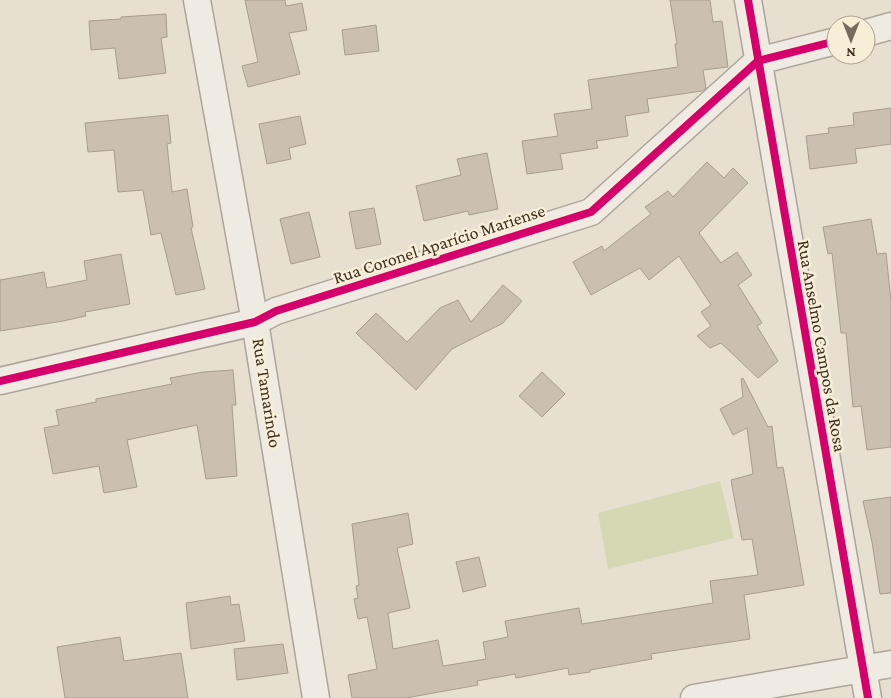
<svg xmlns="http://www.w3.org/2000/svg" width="891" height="698" font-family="'Crimson Pro',serif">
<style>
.green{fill:#d6d7b3}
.building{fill:#cbbfb2;stroke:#a89c90}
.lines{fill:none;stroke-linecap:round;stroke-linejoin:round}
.minor-casing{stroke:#ada599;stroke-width:29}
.minor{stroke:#efebe3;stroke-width:26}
.cycleway-casing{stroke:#f7eed8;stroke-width:11}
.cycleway{stroke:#d6006c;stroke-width:8}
.labels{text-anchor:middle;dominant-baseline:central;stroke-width:5;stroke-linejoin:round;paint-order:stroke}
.street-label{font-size:18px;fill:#3d2e20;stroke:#f7eed8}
</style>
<rect width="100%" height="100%" fill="#e7e0d1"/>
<!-- green -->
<path class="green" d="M720,481l14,57 -126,31 -10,-56z"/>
<!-- building -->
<g class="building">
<path d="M245,0h40l1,6 16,-3 5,27 -18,3 11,41 -52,13 -6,-21 16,-4z"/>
<path d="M670,0h40l3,22 9,-1 6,46 -25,3 3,18 -4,3 -55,8 2,13 -24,4 3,20 -32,5 2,7 -38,6 3,15 -36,5 -5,-33 36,-5 -4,-22 38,-5 -4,-29 90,-13 -3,-23h2z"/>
<path d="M166,14l1,23 -6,1 5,35 -47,6 -4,-31 -24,2 -2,-29 32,-2v-2z"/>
<path d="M376,25l3,26 -34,4 -3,-25z"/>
<path d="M891,108v36l-36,5 2,14 -47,6 -4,-33 23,-3 -1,-5 26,-3 -1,-12z"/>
<path d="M168,115l3,28 -4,1 5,48 15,-3 6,38 -2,1 14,61 -29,6 -15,-62 -10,2 -8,-45 -25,2 -4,-42 -26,2 -3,-29z"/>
<path d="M300,116l6,28 -17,4 2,11 -24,5 -8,-40z"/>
<path d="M487,153l11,56 -29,6 -1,-4 -44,10 -8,-35 45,-11 -4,-16z"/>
<path d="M707,162l17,16 9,-10 15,15 -49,50 22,30 16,-11 15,23 -14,10 24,38 -5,3 21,35 -20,17 -37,-35 -11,5 -13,-12 14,-10 -10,-14 10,-7 -32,-49 -30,24 -9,-12 -49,27 -18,-33 29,-16 2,5 47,-37 -6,-7 23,-16 5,6z"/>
<path d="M374,208l7,36 -25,5 -7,-37z"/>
<path d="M309,212l11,45 -29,7 -11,-45z"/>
<path d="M871,219l6,35 9,-1 5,48v146l-24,3 -6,-44 -8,1 -7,-74h-5l-9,-80 -4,1 -5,-27z"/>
<path d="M121,254l9,50 -45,8 1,4 -23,5 -63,10v-51l44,-8 3,16 40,-8 -3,-19z"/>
<path d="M503,285l19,16 -19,22 -51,26 -36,41 -60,-57 20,-20 31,29 33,-34 18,-8 13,22z"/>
<path d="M233,370l3,35h-4l5,71 -31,3 -9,-54 -70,15 10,47 -33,6 -5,-27 -46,8 -9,-46 15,-3 -3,-15 40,-8v-3l76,-15 -2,-6 33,-6z"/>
<path d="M542,372l23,22 -23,23 -23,-21z"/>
<path d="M743,378l25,49 4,-1 5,42 6,-1 21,118 -60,10 6,44 -99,15 1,5 -62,11v2l-21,3 -1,-7 -52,10 -1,-4 -38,7 1,4 -72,13h-54l-4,-23 29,-6 -10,-52 -9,2 -4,-20 4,-1 -2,-12 3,-1 -7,-61 56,-11 5,31 -16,4 13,60 -22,5 5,36 45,-9 5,26 43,-7 -3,-17 25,-5 -3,-16 74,-13 3,16 131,-21 -3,-22 48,-6 -6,-36 -10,1 -11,-60 22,-6 -6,-46 -14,7 -13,-26 23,-12 -2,-18z"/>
<path d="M891,497v96l-11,1 -8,-52 -9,-41z"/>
<path d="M479,557l7,29 -23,6 -7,-30z"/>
<path d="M230,596l1,9 8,-1 6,37 -54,8 -5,-46z"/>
<path d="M120,637l4,24 57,-8 7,45h-123l-8,-51z"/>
<path d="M283,644l5,29 -51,7 -3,-31z"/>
</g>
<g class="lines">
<!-- minor casing -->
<g class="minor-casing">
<g id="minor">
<path d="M197,0l58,322 61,376"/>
<path d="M748,0l120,698"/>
<path d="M866,33l25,-7"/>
<path d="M0,381l255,-59 21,-11 315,-99 167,-151 78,-20"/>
<path d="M694,698l197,-34"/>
</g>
</g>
<!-- minor -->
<use href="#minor" class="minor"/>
<!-- cycleway casing -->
<g class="cycleway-casing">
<g id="cycleway">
<path d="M748,0l120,698"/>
<path d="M0,381l255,-59 21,-11 315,-99 167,-151 78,-20"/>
</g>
</g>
<!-- cycleway -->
<use href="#cycleway" class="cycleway"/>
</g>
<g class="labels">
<!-- street labels -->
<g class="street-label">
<text transform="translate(439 244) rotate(-18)">Rua Coronel Aparício Mariense</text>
<text transform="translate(822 346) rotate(80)">Rua Anselmo Campos da Rosa</text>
<text transform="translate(267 393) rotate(81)">Rua Tamarindo</text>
</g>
</g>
<!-- north arrow -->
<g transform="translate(851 40) rotate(180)"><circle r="24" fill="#f7eed8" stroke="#ada18e"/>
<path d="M0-4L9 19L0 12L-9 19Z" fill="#786c5e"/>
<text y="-8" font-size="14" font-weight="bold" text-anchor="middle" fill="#3d2e20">N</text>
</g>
</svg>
